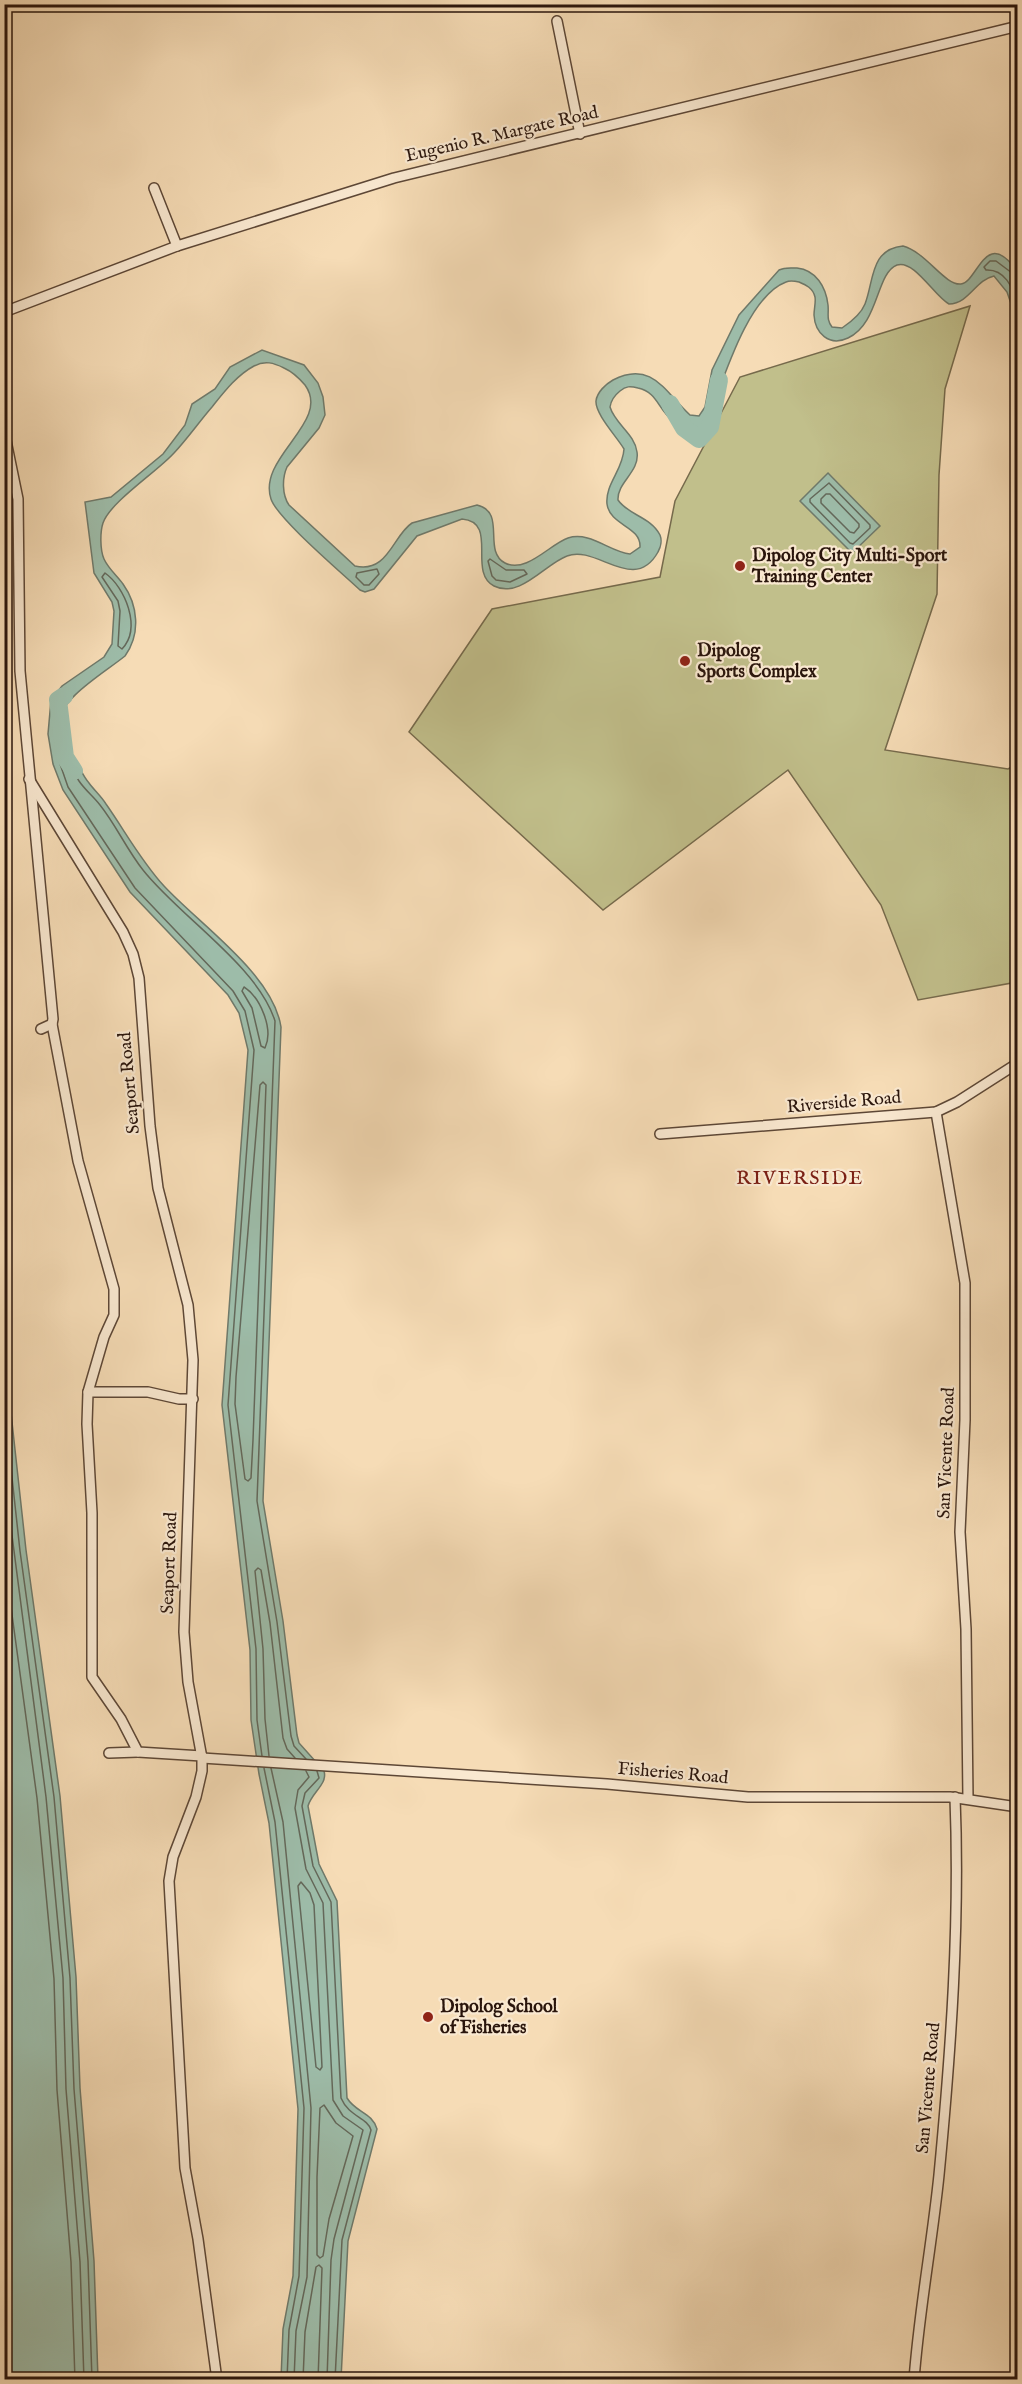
<svg xmlns="http://www.w3.org/2000/svg" width="1022" height="2384" font-family="'IM FELL English',serif">
<style>
.green{fill:#c1bf8b;stroke:#766a4c;stroke-width:1.5}
.water{fill:#9dbca9;stroke:#6f796a;stroke-width:1.5}
.lines{fill:none;stroke-linecap:round;stroke-linejoin:round}
.shore{stroke:#64685a;stroke-width:1.5}
.river{stroke:#9dbca9;stroke-width:18}
.minor-casing{stroke:#5d4736;stroke-width:12}
.minor{stroke:#f9e8d0;stroke-width:9}
.poi-dot{fill:#8f2418;stroke:#f9e8d0;stroke-width:2}
.labels{text-anchor:middle;dominant-baseline:central;stroke-width:4.5;stroke-linejoin:round;paint-order:stroke}
.street-label{font-size:18px;fill:#2a150c;stroke:#f9e8d0}
.poi-label{font-size:18px;font-weight:bold;fill:#2a150c;stroke:#f9e8d0;text-anchor:start}
.neighbourhood-label{font-size:20px;letter-spacing:1.5px;fill:#7a1f14;stroke:#f9e8d0}
</style>
<rect width="100%" height="100%" fill="#f6dcb6"/>
<filter id="stains"><feTurbulence type="fractalNoise" baseFrequency=".00333" numOctaves="4"/><feColorMatrix values="0 0 0 0 .2 0 0 0 0 .09 0 0 0 0 .02 0 0 0 .5 -.17"/></filter>
<radialGradient id="worn" r=".72"><stop offset=".6" stop-color="#630" stop-opacity="0"/><stop offset="1" stop-color="#630" stop-opacity=".3"/></radialGradient>
<!-- green -->
<path class="green" d="M970,306l-25,83 -6,86 -2,119 -52,156 123,19 9,-5v218l-99,18 -37,-95 -93,-135 -185,140 -194,-178 83,-123 168,-32 15,-76 65,-124z"/>
<!-- water -->
<g class="water">
<path d="M903,246c23,6 42,40 58,38 17,-2 24,-58 56,-13v50l-10,-29 -13,-16c-19,4 -24,27 -45,28 -14,-7 -35,-45 -52,-39 -21,8 -18,59 -49,73 -19,9 -33,-5 -34,-23 0,-6 2,-13 1,-18 -2,-9 -9,-12 -16,-15 -4,-1 -9,-2 -13,0 -40,15 -64,103 -79,140l-8,7c-9,1 -20,-4 -27,-9 -14,-11 -15,-28 -34,-32 -8,-2 -12,-2 -18,3 -5,4 -9,9 -10,16 5,17 25,27 27,45 3,20 -20,30 -19,48 10,15 33,17 42,35 2,5 1,12 -2,17 -24,43 -62,-8 -91,4 -22,8 -47,43 -73,30 -27,-14 5,-64 -32,-67l-45,17 -43,53 -9,3 -5,-2c-18,-17 -83,-72 -89,-91 -14,-42 61,-77 34,-114 -6,-7 -12,-13 -21,-17 -10,-5 -19,-8 -30,-2 -17,9 -30,26 -42,41 -13,15 -24,31 -38,46 -16,18 -64,49 -71,70 -3,9 -3,27 1,36 4,9 13,17 19,25 15,21 18,50 2,72 -21,17 -65,42 -69,70 -2,18 11,22 19,34 5,8 8,16 14,23 5,7 12,13 17,21 19,27 35,57 58,82 35,38 109,88 117,141l-18,474 20,120 14,114 2,8 25,28c4,13 -12,21 -16,35l11,58 18,37 10,197c9,15 25,14 30,31l-29,112 -7,138h-60l2,-50 10,-53 5,-167 -29,-286 -10,-49 -8,-54 -1,-70 -28,-245 26,-355 -9,-37 -11,-18 -98,-103 -67,-102 -10,-26 -5,-30 3,-34 11,-14 42,-29 8,-13 2,-33 -2,-9 -18,-29 -9,-71 26,-5 52,-43 22,-29 7,-21 23,-15 15,-22 32,-17 42,15 14,18 5,14 2,18 -6,13 -32,39c-5,11 -5,28 2,38l66,61c33,8 38,-31 57,-43l65,-18c30,7 5,46 28,58 21,11 45,-19 63,-25 22,-7 42,14 62,16l10,-7c1,-21 -30,-21 -33,-43 -2,-20 16,-34 17,-55 -7,-12 -29,-35 -28,-48 1,-9 10,-17 17,-21 40,-21 54,15 77,35l9,1 6,-9 7,-37 27,-55 40,-45c6,-3 11,-2 18,-2 19,2 29,19 31,37 1,9 -2,14 4,22l10,1c9,-6 19,-14 23,-24 9,-23 5,-55 38,-58z"/>
<path d="M828,473l52,53 -28,27 -52,-52z"/>
<path d="M4,1349l22,201 34,246 16,181 4,111 14,173 4,118h-93z"/>
</g>
<g class="lines">
<!-- shore -->
<g class="shore">
<path d="M1018,273h-6l-16,-12h-6l-6,6 2,3c19,-1 26,17 32,33"/>
<path d="M829,483l41,42v3l-17,16 -3,-1 -40,-41v-3z"/>
<path d="M826,494h4l29,30v3l-5,6 -4,-1 -29,-29v-4z"/>
<path d="M490,559l16,11h18l3,4 -17,8 -14,-2 -4,-4 -4,-15z"/>
<path d="M377,569l2,5 -10,11h-5l-8,-8 1,-4z"/>
<path d="M105,573c20,14 37,55 17,76l-4,-3 2,-35 -2,-10 -16,-24z"/>
<path d="M244,987c16,10 30,42 21,61l-4,-2 -9,-38 -10,-17z"/>
<path d="M263,1082l3,3 -13,355 -2,38 -3,3 -3,-2 -10,-75 1,-27 24,-292z"/>
<path d="M4,1404l16,147 34,246 16,181 4,111 14,172 4,119"/>
<path d="M4,1474l42,323 17,181 3,111 14,173 4,118"/>
<path d="M4,1556l33,242 17,181 3,111 14,172 4,118"/>
<path d="M262,1756l-5,-36 -1,-71 -28,-244 26,-355 -9,-39 -12,-20 -98,-103 -67,-101 -10,-29 3,-2c10,4 12,16 18,25 6,9 14,15 21,24 16,20 27,45 43,65 36,46 115,96 132,151l-18,480 20,121 14,114 3,10 12,13"/>
<path d="M269,1756l-4,-37 -2,-70 -8,-78 3,-3 3,2 9,53 13,115 4,11 8,9"/>
<path d="M264,1768l11,54 29,286 -5,168 -10,54 -2,50"/>
<path d="M271,1768l12,54 28,286 -4,169 -11,54 -2,49"/>
<path d="M306,1771l3,6 -11,13 -3,18 11,61 17,34 10,197 10,16 20,14 -29,109 -3,21 -4,120"/>
<path d="M317,1771l2,7 -14,15 -3,13 11,60 18,36 10,196c8,19 26,19 30,32l-29,110 -7,140"/>
<path d="M301,1882l9,11 4,12 8,162 -2,3 -4,-3 -18,-181z"/>
<path d="M324,2105l12,18 17,13 -24,83 -6,37 -3,2 -3,-3v-78l3,-69z"/>
<path d="M303,2380l2,-48 11,-65 3,-2 3,3 -4,112"/>
</g>
<!-- river -->
<g class="river">
<path d="M670,404l14,24 15,11 11,-12 9,-47"/>
<path d="M64,696l-6,4 7,57 9,14"/>
</g>
<!-- minor casing -->
<g class="minor-casing">
<g id="minor">
<path d="M557,21l23,113"/>
<path d="M154,188l23,58"/>
<path d="M4,312l173,-66 217,-68 624,-152"/>
<path d="M4,431l14,68 2,172 33,348 -1,5 -11,5"/>
<path d="M29,779l94,153 10,22 6,24 11,148 8,62 30,117 5,55 -9,272 4,50 14,76v13l-6,26 -23,60 -4,24 16,287 13,71 19,141"/>
<path d="M52,1024l26,137 36,128v26l-10,22 -16,55 -1,32 5,89v164l29,42 17,33 64,4"/>
<path d="M936,1112l29,171v137l-5,112 6,97 2,170"/>
<path d="M660,1134l276,-22 21,-10 61,-39"/>
<path d="M88,1392h60l31,7h14"/>
<path d="M109,1753l29,-1"/>
<path d="M202,1758l405,26 141,13h202l68,10"/>
<path d="M914,2380c5,-69 18,-136 25,-205 12,-125 21,-252 16,-378"/>
</g>
</g>
<!-- minor -->
<use href="#minor" class="minor"/>
</g>
<!-- markers -->
<g class="poi-dot">
<circle cx="740" cy="566" r="6"/>
<circle cx="685" cy="661" r="6"/>
<circle cx="428" cy="2017" r="6"/>
</g>
<g class="labels">
<!-- street labels -->
<g class="street-label">
<text transform="translate(502 135) rotate(-13)">Eugenio R. Margate Road</text>
<text transform="translate(130 1083) rotate(-95)">Seaport Road</text>
<text transform="translate(844 1103) rotate(-5)">Riverside Road</text>
<text transform="translate(947 1453) rotate(-88)">San Vicente Road</text>
<text transform="translate(170 1563) rotate(-88)">Seaport Road</text>
<text transform="translate(673 1774) rotate(5)">Fisheries Road</text>
<text transform="translate(929 2088) rotate(-85)">San Vicente Road</text>
</g>
<!-- poi labels -->
<g class="poi-label">
<text x="752" y="556">Dipolog City Multi-Sport<tspan x="752" dy="21">Training Center</tspan></text>
<text x="697" y="651">Dipolog<tspan x="697" dy="21">Sports Complex</tspan></text>
<text x="440" y="2007">Dipolog School<tspan x="440" dy="21">of Fisheries</tspan></text>
</g>
<!-- neighbourhood labels -->
<g class="neighbourhood-label">
<text x="800" y="1178">RIVERSIDE</text>
</g>
</g>
<!-- margin -->
<rect width="1022" height="2384" fill="none" stroke="#f6dcb6" stroke-width="24"/>
<rect x="6" y="6" width="1010" height="2372" fill="none" stroke="#2a150c" stroke-width="3"/>
<rect x="12" y="12" width="998" height="2360" fill="none" stroke="#2a150c" stroke-width="1.5"/>
<rect width="100%" height="100%" filter="url(#stains)"/>
<rect width="100%" height="100%" fill="url(#worn)"/>
</svg>
